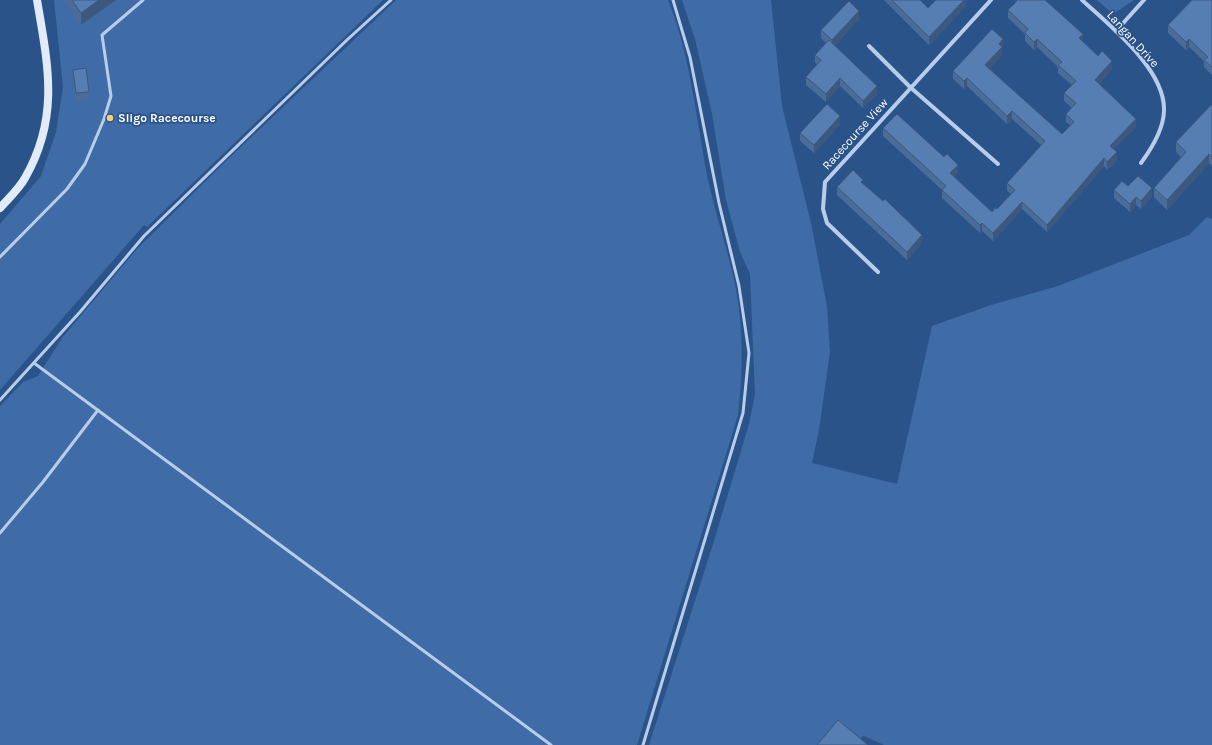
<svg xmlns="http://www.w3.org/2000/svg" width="1212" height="745" font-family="Karla,sans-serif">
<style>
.green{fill:#3f6ca6}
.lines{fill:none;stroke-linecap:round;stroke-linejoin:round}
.lane{stroke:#b8cde9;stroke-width:3}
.street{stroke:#b8cde9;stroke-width:4}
.secondary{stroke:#e2ebf8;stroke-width:8}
.wall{fill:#4a6c99}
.shaded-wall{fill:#3c587d}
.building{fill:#567eb2;stroke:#3c587d}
.poi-dot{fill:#efd180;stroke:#2a538a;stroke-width:1.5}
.labels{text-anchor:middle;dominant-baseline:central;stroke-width:3.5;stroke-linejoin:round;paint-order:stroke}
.street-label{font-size:12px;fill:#fff;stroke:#2a538a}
.poi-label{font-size:12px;font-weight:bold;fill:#fff;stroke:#2a538a;text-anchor:start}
</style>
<rect width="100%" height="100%" fill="#2a538a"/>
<!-- green -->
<g class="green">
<path d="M54,0h329l-236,227 -3,-2 -144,165v-166l41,-48 15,-44 7,-45z"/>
<path d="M396,0h272c23,57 28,119 40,180 10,46 28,91 32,138 3,32 2,64 -2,97l-101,330h-637v-339l23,-24 15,-6 24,-38 75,-89 89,-88z"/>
<path d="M682,0h89l11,106 29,117 16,83 3,46 -11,78 -7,33 85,21 35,-158 59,-21 67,-19 131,-51 18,-18 5,2v526h-328l-20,-9 -17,9h-198l65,-204 35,-117 6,-30 -5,-120 -10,-22 -14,-52 -14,-86 -17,-75z"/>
<path d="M1097,0h37l-21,14z"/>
</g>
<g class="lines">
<!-- lane -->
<g class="lane">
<path d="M0,257l67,-68 18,-25 19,-45 7,-23 -9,-61 41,-35"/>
<path d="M34,363l517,382"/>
<path d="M0,400l80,-88 64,-76 204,-197 43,-39"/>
<path d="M0,533l43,-51 55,-72"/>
<path d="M643,745l100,-332 6,-60 -10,-67 -20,-83 -29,-146 -17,-57"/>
</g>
<!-- street -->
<g class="street">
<path d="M1082,0c27,25 83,69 82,110 0,19 -12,38 -23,53"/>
<path d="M1116,31l28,-31"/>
<path d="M869,46l41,41 88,77"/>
<path d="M878,272l-51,-49 -4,-14 2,-27 166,-182"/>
</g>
<!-- secondary -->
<path class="secondary" d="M0,208c8,-9 19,-19 25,-30 35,-61 23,-113 12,-178"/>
</g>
<!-- wall -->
<g class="wall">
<path d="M63,0h53l-35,25z"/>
<path d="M884,0h36l8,8 38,-8v6l-37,39z"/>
<path d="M1015,0h30l38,42 29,27 -13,15 37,43 -22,22 3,11 -10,10 -3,-4 -57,66 -25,-23 -29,32 -11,-10 -2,2 -38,-35v-8l-59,-54v-8l75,44 -4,5 38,35 5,-3 14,-15 -4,-3v-8l34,-38 -29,-26 -5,5 -40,-38 -3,3 -11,-10v-8l50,-24 -1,1v7l-13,14 73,65 8,-9 -4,-3v-8l6,-6 -8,-7v-8l8,-8 -14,-12v-6l-21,-20 -3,3 -9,-9v-7l-17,-16v-8l7,-6z"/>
<path d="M1212,0v75l-8,-8v-6l-15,-14 -3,3 -18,-17v-8z"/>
<path d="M859,19l-25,27 43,48 -14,14 -23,-22 -14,16 -20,-17v-8l11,-13 -2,-1v-8l11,-12 -5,-5v-8z"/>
<path d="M73,70l16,22v8l-13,1 -3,-23z"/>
<path d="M1212,104v62l-3,-3 -42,47 -13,-13v-9l27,-31 -5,-5v-10z"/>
<path d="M840,124l-26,29 -14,-12v-8z"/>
<path d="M863,184l59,59 -15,17 -70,-65v-8z"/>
<path d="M1128,186l24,10 -11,13 -5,-4 -6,7 -16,-14v-8z"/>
</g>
<!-- shaded-wall -->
<g class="shaded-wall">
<path d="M99,0h17l-35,25v-12z"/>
<path d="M964,0h2v6l-37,39v-8z"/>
<path d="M859,11v8l-27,29v-8z"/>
<path d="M1083,34v8l-4,-4z"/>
<path d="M1003,39v8l-1,1v7l-17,18v-8l14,-21z"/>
<path d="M1037,39v8l-3,3v-8z"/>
<path d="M1189,39v8l-3,3v-8z"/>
<path d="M1112,61v8l-17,19v-8z"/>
<path d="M840,78v8l-14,16v-8z"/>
<path d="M967,78v8l-3,3v-8z"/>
<path d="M877,86v8l-14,14v-7z"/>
<path d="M1012,111v8l-5,5v-8z"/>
<path d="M840,116v8l-26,29v-8z"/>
<path d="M1136,119v8l-26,27v-8z"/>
<path d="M1117,152v8l-10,10v-8z"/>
<path d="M1209,154v9l-42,47v-10z"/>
<path d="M1104,158v8l-57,66v-7z"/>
<path d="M958,165v7l-8,9v-8z"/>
<path d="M1152,188v8l-11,13v-8z"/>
<path d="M1136,197v8l-6,7v-8z"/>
<path d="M1022,202v7l-29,32v-8z"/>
<path d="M982,223v8l-2,2v-8z"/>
<path d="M922,235v8l-15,17v-8z"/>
</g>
<!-- building -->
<g class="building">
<path d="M72,0h27l-18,13z"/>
<path d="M892,0h28l8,8 8,-8h28l-35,37z"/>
<path d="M1015,0h30l38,34 -4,4 19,18 4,-5 10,10 -17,19 41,39 -26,27 7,6 -10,10 -3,-4 -57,67 -25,-23 -29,31 -11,-10 -2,2 -38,-35 4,-4 -63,-58 14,-14 47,43 3,-3 11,11 -8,8 42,39 3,-4 2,1 18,-19 -8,-7 38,-42 -33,-30 -5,5 -40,-38 -3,3 -11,-10 39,-42 11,10 -4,5 3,3 -17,18 77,69 12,-12 -8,-8 10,-11 -12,-10 12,-12 -18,-16 4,-3 -25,-23 -3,3 -9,-9 3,-4 -20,-19 9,-9z"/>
<path d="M1192,0h20v67l-8,-7 4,-3 -19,-18 -3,3 -18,-17z"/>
<path d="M849,1l10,10 -27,29 -11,-10z"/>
<path d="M829,40l48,46 -14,15 -23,-23 -14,16 -20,-17 15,-17 -6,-5z"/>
<path d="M86,68l3,24 -13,1 -3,-23z"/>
<path d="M827,104l13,12 -26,29 -14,-12z"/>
<path d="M1212,104v53l-3,-3 -42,46 -13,-12 32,-36 -10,-10z"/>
<path d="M853,170l10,10 -2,2 22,19 2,-2 37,36 -15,17 -70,-65z"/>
<path d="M1138,176l14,12 -11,13 -5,-4 -6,7 -16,-14 8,-9 6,5z"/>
<path d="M838,720l30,25h-51z"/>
</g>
<!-- markers -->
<circle class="poi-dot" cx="110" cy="118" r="4"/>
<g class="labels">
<!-- street labels -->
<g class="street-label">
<text transform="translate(1133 39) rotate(48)">Langan Drive</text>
<text transform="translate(855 134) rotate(-48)">Racecourse View</text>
</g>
<!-- poi labels -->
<g class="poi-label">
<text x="118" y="118">Sligo Racecourse</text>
</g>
</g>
</svg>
